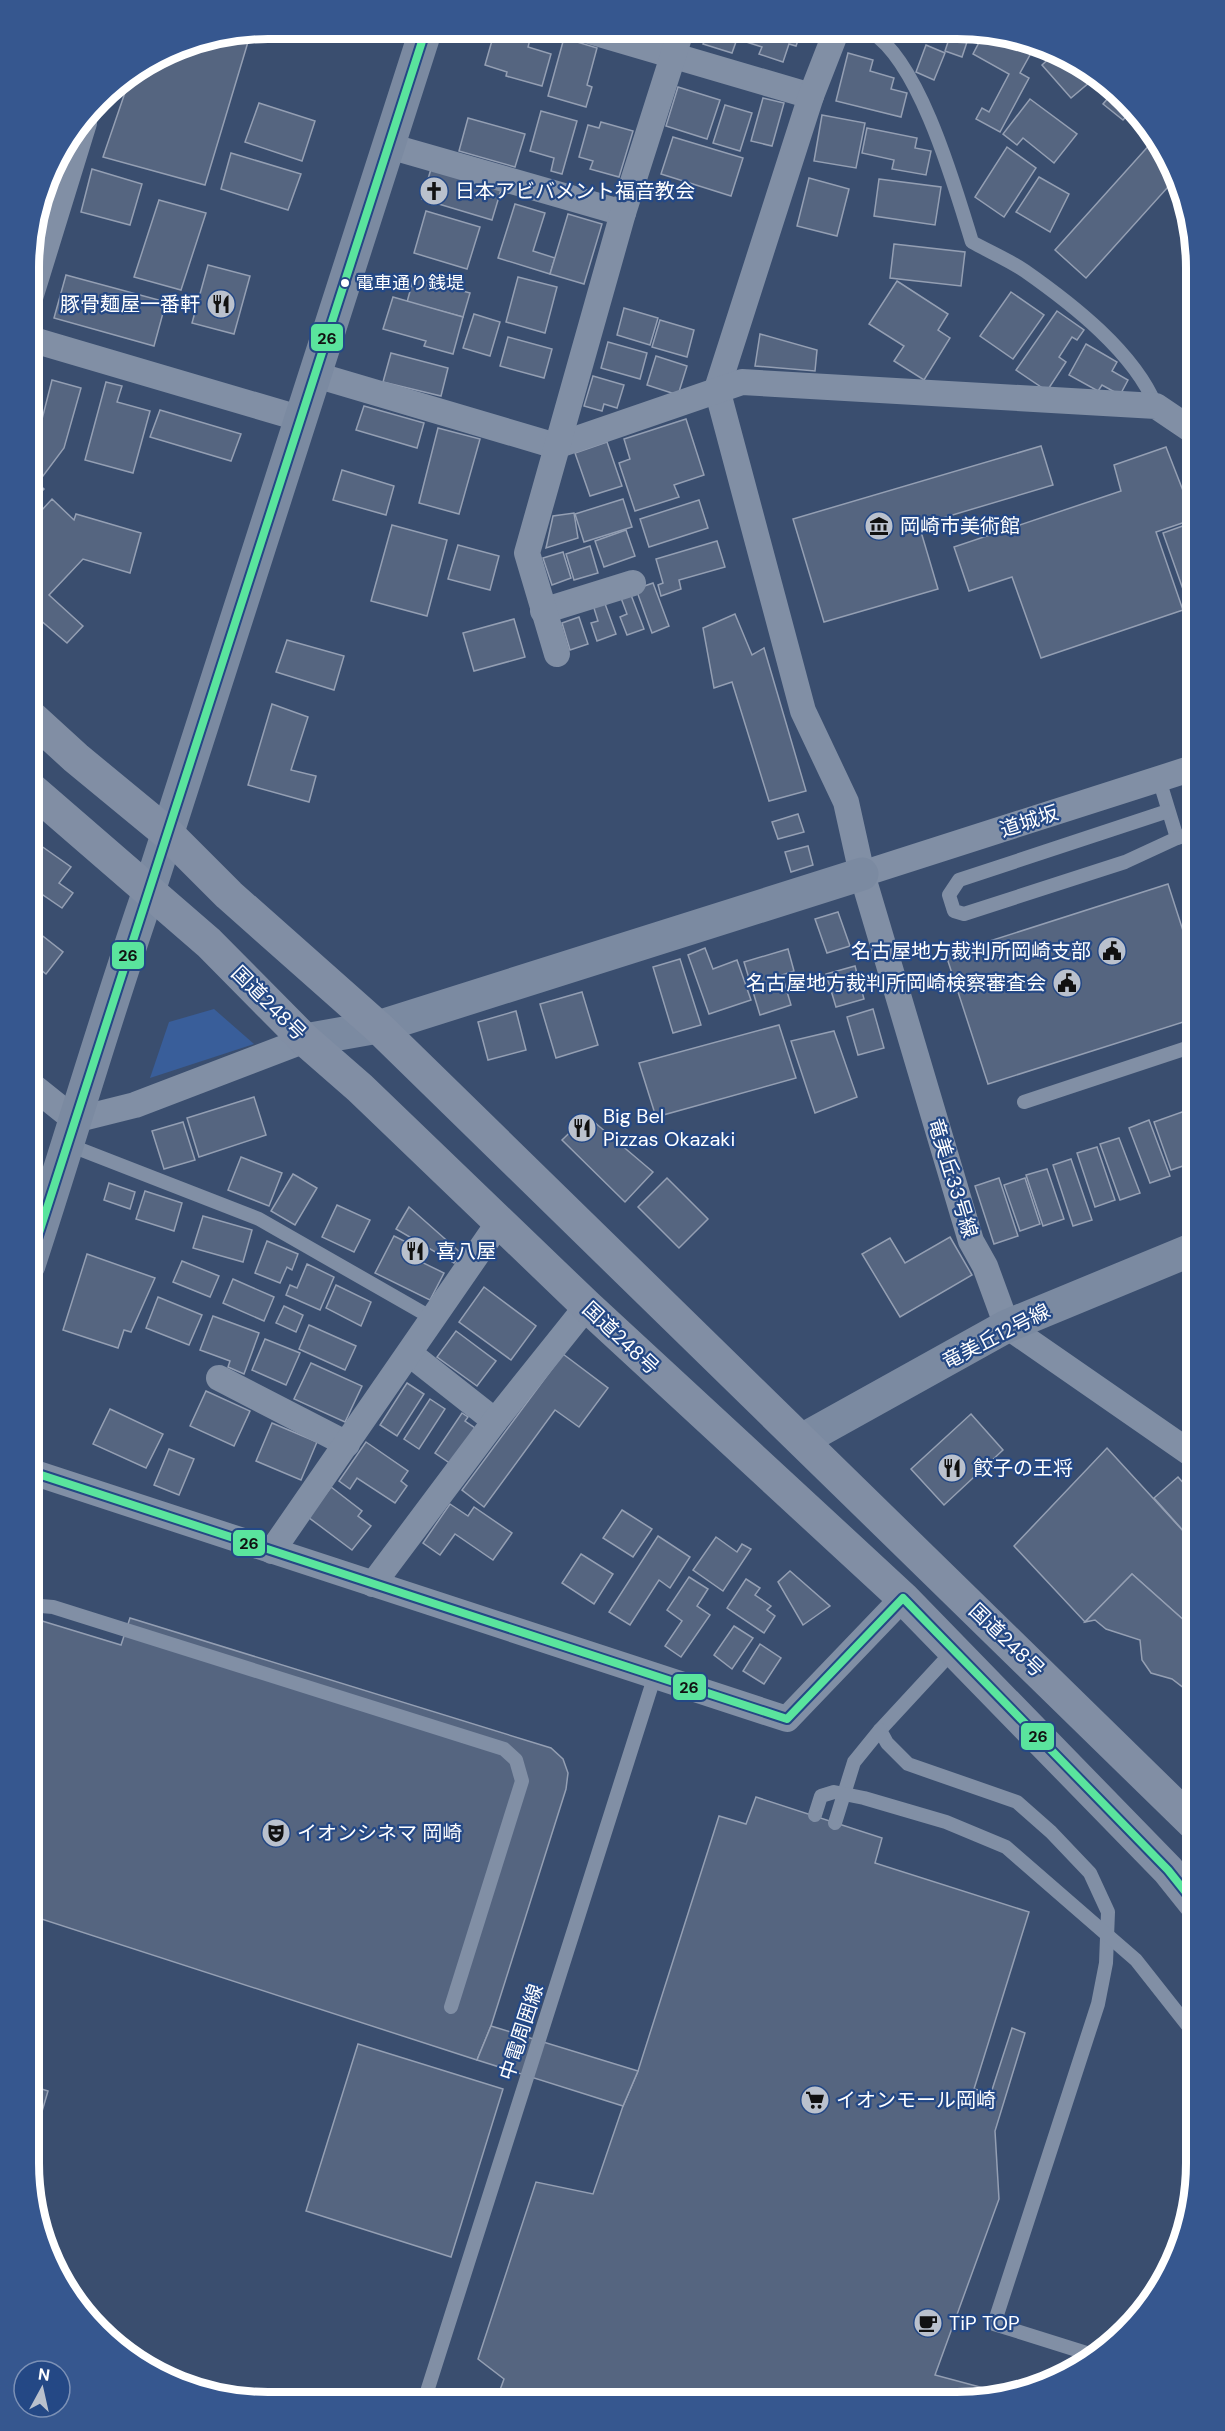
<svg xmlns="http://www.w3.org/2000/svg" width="1225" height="2431" font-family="'DM Sans','Noto Sans JP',sans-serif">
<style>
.green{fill:#395e9a}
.building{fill:#556580;stroke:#949fb3;stroke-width:1.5}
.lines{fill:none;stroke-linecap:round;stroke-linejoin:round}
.lane{stroke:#818fa5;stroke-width:14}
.street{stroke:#818fa5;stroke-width:26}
.secondary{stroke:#7b8aa1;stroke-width:33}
.highway{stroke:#818ea4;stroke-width:33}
.lane-bridge{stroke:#818fa5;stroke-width:14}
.bus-1-casing{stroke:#244885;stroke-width:12}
.bus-1{stroke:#5ae49d;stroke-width:8}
.bus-dot{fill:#fff;stroke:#244885;stroke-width:2}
.labels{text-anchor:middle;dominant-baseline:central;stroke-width:4.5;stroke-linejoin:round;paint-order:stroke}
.bus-label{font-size:18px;fill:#fff;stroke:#244885;text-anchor:start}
.poi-label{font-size:20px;fill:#fff;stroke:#244885;text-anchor:start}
.street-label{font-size:20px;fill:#fff;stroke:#244885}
.rim{fill:none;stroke:#fff;stroke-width:8}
.line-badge{stroke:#244885;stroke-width:2}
.pale-badge-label{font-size:16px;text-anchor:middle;font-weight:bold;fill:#111}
</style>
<rect width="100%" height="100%" fill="#3a4e6f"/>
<!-- green -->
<path class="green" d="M214,1009l40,35 -104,34 19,-56z"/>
<!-- building -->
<g class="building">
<path d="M495,30h30l7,2 -4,15 23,7 -9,32 -36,-10 1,-4 -22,-7z"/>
<path d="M708,31l93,1 -5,14 -7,-2 -6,18 -24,-8 3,-7 -25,-8 -5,14 -29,-9z"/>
<path d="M251,32l-46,153 -102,-28 28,-82 46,-28z"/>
<path d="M922,33h25l-3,7z"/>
<path d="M951,33h19l-8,24 -17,-6z"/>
<path d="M984,33h19l32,13 -15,27 9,5 -29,54 -24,-13 6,-11 7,4 20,-38 -36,-20z"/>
<path d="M564,38l33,10 -10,37 5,2 -6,20 -38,-11z"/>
<path d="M926,45l19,8 -11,27 -18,-8z"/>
<path d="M1057,51l40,25 -26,22 -29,-33z"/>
<path d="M848,53l25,7 -3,11 24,7 -3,11 16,4 -6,24 -65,-16z"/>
<path d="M678,87l42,13 -13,39 -41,-13z"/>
<path d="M1116,89l17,20 -10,11 -20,-16z"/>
<path d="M763,98l21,5 -12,43 -21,-5z"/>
<path d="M1030,99l47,35 -23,29 -31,-25 -6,7 -14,-11z"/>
<path d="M259,103l56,18 -13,40 -57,-19z"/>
<path d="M725,105l27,8 -12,38 -27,-8z"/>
<path d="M541,111l36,10 -15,53 -11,-3 3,-13 -24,-7z"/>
<path d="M822,115l43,8 -9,45 -42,-7z"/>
<path d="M468,118l57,16 -10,33 -56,-16z"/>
<path d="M601,122l32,9 -14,46 -29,-8 3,-8 -14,-4 9,-32 11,3z"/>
<path d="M867,128l50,10 -2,10 16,3 -5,24 -34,-6 2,-9 -32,-7z"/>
<path d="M673,137l70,21 -12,38 -70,-22z"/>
<path d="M1152,142l14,13 11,22 -91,101 -31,-28z"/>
<path d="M1007,147l29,21 -32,49 -29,-20z"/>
<path d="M231,153l70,21 -13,36 -67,-21z"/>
<path d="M92,169l50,15 -12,41 -49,-13z"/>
<path d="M431,169l70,21 -9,30 -70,-21z"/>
<path d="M1039,177l30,17 -19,38 -34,-20z"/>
<path d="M809,178l40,11 -12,47 -40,-10z"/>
<path d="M879,179l62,8 -6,38 -61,-9z"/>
<path d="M159,200l47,13 -25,77 -47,-13z"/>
<path d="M515,204l30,9 -12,38 22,7 -5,16 -52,-16z"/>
<path d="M426,211l54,16 -13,42 -53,-16z"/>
<path d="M568,214l34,10 -18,60 -34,-10z"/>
<path d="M894,244l71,8 -4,34 -71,-8z"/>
<path d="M208,265l42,11 -16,58 -42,-11z"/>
<path d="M66,275l100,27 -12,44 -100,-28z"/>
<path d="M414,277l56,16 -7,24 -56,-15z"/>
<path d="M518,277l39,10 -12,46 -39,-11z"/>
<path d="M897,281l51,33 -10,16 12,8 -26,42 -30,-19 10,-15 -35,-22z"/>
<path d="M1011,292l33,23 -31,44 -33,-23z"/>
<path d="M393,297l70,20 -10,37 -29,-8 2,-5 -43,-12z"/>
<path d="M624,308l34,10 -8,27 -33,-10z"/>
<path d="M1057,311l27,19 -7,10 -5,-3 -13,20 7,5 -19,29 -31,-21z"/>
<path d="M474,314l26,8 -10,34 -27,-8z"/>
<path d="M660,320l34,10 -7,27 -35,-10z"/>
<path d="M760,334l57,16 -2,21 -60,-5z"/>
<path d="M508,337l44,12 -8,29 -44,-12z"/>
<path d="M608,342l39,11 -7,26 -39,-11z"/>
<path d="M1086,344l31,18 -5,9 16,9 -8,15 -18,-10 -4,6 -29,-16z"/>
<path d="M391,353l57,15 -7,28 -58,-14z"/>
<path d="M656,356l31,10 -9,29 -31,-10z"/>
<path d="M593,376l31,9 -7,23 -13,-4 -2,7 -18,-5z"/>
<path d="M52,380l29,8 -17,60 -24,32 -10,-8v-44l8,7z"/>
<path d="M106,382l16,4 -5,16 33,9 -17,62 -48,-13z"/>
<path d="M364,406l60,17 -7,25 -61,-18z"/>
<path d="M160,410l81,24 -10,27 -81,-24z"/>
<path d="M686,419l18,56 -30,10 5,12 -44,14 -16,-48 11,-4 -6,-20z"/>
<path d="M438,428l42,11 -21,75 -40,-11z"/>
<path d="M607,442l15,44 -32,10 -15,-43z"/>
<path d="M1041,446l12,39 -134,40 19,64 -114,33 -31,-103z"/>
<path d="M1166,447l28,72 -38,13 27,78 -142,48 -29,-81 -43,14 -15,-44 167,-56 -7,-26z"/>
<path d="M342,470l52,16 -8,29 -53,-15z"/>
<path d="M30,476l14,13 -14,14z"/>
<path d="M52,499l22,21 2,-6 65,19 -11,40 -47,-14 -34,36 34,31 -16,17 -35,-30 -2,2v-92z"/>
<path d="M623,499l9,28 -48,15 -9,-28z"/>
<path d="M699,500l9,28 -59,19 -9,-28z"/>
<path d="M574,513l4,25 -32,10 7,-32z"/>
<path d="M1191,523l5,16v16l-2,1 2,6v45l-6,2 -27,-76z"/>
<path d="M392,525l55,15 -20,76 -56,-15z"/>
<path d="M626,530l9,26 -31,11 -9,-26z"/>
<path d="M717,541l8,26 -46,13 2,9 -20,7 -3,-11 5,-2 -7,-24z"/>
<path d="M458,545l41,11 -9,34 -42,-11z"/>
<path d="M590,546l8,27 -24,7 -8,-26z"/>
<path d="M563,552l8,26 -19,7 -9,-27z"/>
<path d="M653,583l16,43 -17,7 -16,-44z"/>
<path d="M631,595l13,34 -17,6 -7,-18 7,-3 -6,-16z"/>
<path d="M604,601l12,33 -19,7 -6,-18 7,-2 -5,-16z"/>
<path d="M735,614l17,41 12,-7 42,143 -37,10 -37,-119 -18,6 -11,-60z"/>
<path d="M579,617l9,27 -18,6 -8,-27z"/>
<path d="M514,619l11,38 -51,14 -11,-38z"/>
<path d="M287,640l57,16 -10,34 -58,-18z"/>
<path d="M272,704l36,13 -17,53 25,6 -7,26 -61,-17z"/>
<path d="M798,814l6,18 -26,7 -6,-17z"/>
<path d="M37,843l34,24 -12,16 14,10 -11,15 -32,-22v-33z"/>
<path d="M808,846l5,19 -22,7 -6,-20z"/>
<path d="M1168,884l28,87v47l-208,66 -42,-129z"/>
<path d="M838,912l12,34 -23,7 -12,-34z"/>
<path d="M30,926l33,26 -17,22 -16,-13z"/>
<path d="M705,948l8,21 24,-9 14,40 -42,14 -21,-59z"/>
<path d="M788,949l6,22 -12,4 9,30 -31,10 -16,-53z"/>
<path d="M680,959l21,66 -28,8 -20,-66z"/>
<path d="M855,966l9,33 -28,8 -10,-33z"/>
<path d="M582,992l16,53 -42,13 -16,-54z"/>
<path d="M873,1009l11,39 -26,7 -11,-38z"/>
<path d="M516,1011l10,39 -38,10 -10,-38z"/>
<path d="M779,1025l17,53 -140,39 -17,-54z"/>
<path d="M834,1031l23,66 -42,16 -24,-72z"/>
<path d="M254,1097l12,38 -67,22 -12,-39z"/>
<path d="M1196,1107v57l-1,-2 -24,8 -17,-48z"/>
<path d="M587,1116l66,56 -28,30 -63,-62z"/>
<path d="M1149,1120l21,56 -20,7 -21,-55z"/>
<path d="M183,1122l12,38 -31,9 -12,-38z"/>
<path d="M1119,1138l21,55 -20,7 -20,-56z"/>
<path d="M1097,1147l18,53 -20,7 -18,-54z"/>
<path d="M241,1157l41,16 -13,33 -41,-16z"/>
<path d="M1071,1159l21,61 -19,6 -20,-61z"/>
<path d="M1047,1169l17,50 -21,7 -17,-51z"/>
<path d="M293,1174l24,14 -22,37 -24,-14z"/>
<path d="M667,1178l41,41 -29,29 -41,-41z"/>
<path d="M999,1178l19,58 -24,8 -19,-58z"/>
<path d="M1025,1178l15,46 -20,7 -16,-46z"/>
<path d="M109,1183l26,9 -5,17 -26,-9z"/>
<path d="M145,1191l37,12 -8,28 -38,-12z"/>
<path d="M337,1205l33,15 -16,32 -32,-15z"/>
<path d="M409,1207l52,46 -7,10 -58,-34z"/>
<path d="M203,1216l49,14 -9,32 -50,-14z"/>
<path d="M394,1236l24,12 -5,10 31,15 -14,27 -55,-27z"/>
<path d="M950,1237l22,38 -72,42 -38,-63 28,-16 15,25z"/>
<path d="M267,1241l31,13 -6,16 -5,-3 -7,16 -25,-10z"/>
<path d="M87,1254l68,24 -24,54 -7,-2 -6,18 -55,-18z"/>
<path d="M182,1261l37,15 -9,21 -37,-15z"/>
<path d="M307,1264l27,13 -14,33 -34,-15 4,-10 7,3z"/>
<path d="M233,1279l41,18 -10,24 -41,-18z"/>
<path d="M336,1285l35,17 -10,24 -35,-18z"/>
<path d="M484,1287l52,39 -25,34 -52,-38z"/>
<path d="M158,1297l44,18 -13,30 -43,-17z"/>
<path d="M284,1306l19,9 -7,17 -20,-9z"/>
<path d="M213,1316l46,17 -15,41 -16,-7 2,-6 -30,-11z"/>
<path d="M309,1325l47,21 -11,24 -46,-21z"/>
<path d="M456,1331l40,30 -19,25 -40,-29z"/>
<path d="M265,1339l35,14 -14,32 -34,-15z"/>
<path d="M563,1354l45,34 -29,39 -24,-17 -71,97 -22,-17z"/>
<path d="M311,1363l51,23 -17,36 -51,-23z"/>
<path d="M407,1383l17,11 -27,42 -17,-11z"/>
<path d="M206,1391l44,20 -16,35 -44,-20z"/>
<path d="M430,1399l15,10 -26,40 -15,-10z"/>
<path d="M110,1409l53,25 -17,34 -53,-24z"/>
<path d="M462,1413l6,4 -3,4 10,7 -24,36 -16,-11z"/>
<path d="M971,1414l32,36 -59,55 -33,-36z"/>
<path d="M272,1423l45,19 -16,38 -45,-19z"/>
<path d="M366,1442l42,29 -7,10 6,5 -12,17 -38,-25 -7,11 -11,-8z"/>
<path d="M1107,1448l89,97v86l-64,-57 -47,48 -71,-76z"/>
<path d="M169,1449l25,10 -15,36 -25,-10z"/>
<path d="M1178,1477l18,20v48l-42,-47z"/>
<path d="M331,1487l31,24 -4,5 13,10 -19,24 -44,-33z"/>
<path d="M450,1504l18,12 6,-9 38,26 -19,27 -38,-26 -15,21 -17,-12z"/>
<path d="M622,1510l30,19 -19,28 -30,-19z"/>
<path d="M658,1536l32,21 -20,31 -11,-8 -29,45 -21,-13z"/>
<path d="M716,1537l21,15 5,-8 9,5 -28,42 -30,-21z"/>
<path d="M581,1554l32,20 -19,30 -32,-21z"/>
<path d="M790,1571l40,35 -27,19 -25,-43z"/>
<path d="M1132,1574l64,57v70l-2,-5 -22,-17 -21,-6 -9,-13 -2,-20 -34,-11 -11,-9 -10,2z"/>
<path d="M689,1577l19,12 -11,17 13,9 -29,42 -16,-11 17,-25 -15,-11z"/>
<path d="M746,1579l14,9 -5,7 16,11 -4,4 8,6 -11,17 -37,-25z"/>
<path d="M29,1617l92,28 9,-27 421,130 12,11 5,14 -2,16 -75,237 -14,34 -448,-145z"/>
<path d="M734,1626l19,12 -21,31 -18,-14z"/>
<path d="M760,1644l21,14 -17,26 -21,-13z"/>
<path d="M756,1797l126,41 -7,25 154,49 -55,177 17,4 21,-65 13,5 -30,98 4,68 -64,176 71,19 -49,8 -461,-1 8,-22 -26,-20 58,-177 57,12 30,-88 15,-35 81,-255 27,8z"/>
<path d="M491,2026l147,45 -15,35 -146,-46z"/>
<path d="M358,2044l145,45 -52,168 -145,-46z"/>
<path d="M29,2085l19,6 -19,65z"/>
</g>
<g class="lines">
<!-- lane -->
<g class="lane">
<path d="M871,32c49,30 84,155 101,210 18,10 37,18 53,29 47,33 109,81 131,135"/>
<path d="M1159,779l18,59 19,-5"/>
<path d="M1168,811l-209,69 -10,15 5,16 10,3 161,-52 52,-24"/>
<path d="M1024,1102l172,-57"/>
<path d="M69,1145l190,74 173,99"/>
<path d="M29,1605l24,2 451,142 12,11 6,21 -71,226"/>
<path d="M954,1650l-74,80 7,13 21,21 109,38 34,30 39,41 18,39 -2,51 -8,41 -104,320 102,32"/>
<path d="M835,1823l19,-61 26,-32"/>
<path d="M424,2401l231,-726"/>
</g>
<!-- street -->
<g class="street">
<path d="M586,30l225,66"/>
<path d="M836,32l-25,64 -94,293 86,322 43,91 16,72 109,367 14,25 22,60 189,131"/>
<path d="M389,146l234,67"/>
<path d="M30,298l54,-175"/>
<path d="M30,339l272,80"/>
<path d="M316,375l240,71 186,-64 414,24 40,27"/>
<path d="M543,611l90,-28"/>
<path d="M557,654l-30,-101 96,-340 58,-182"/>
<path d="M862,874l334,-107"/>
<path d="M30,1084l45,36 60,-15 170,-65"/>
<path d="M410,1354l85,67"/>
<path d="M219,1378l128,66"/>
<path d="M29,1471l758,248 116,-121"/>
<path d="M272,1551l228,-330"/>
<path d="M373,1584l122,-163 92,-115"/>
</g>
<!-- secondary -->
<g class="secondary">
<path d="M305,1040l73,-13 484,-153"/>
<path d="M29,1265c41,-125 77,-250 120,-374l277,-862"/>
<path d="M802,1440l205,-114 189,-78"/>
</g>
<!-- highway -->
<g class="highway">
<path d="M30,716l46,42 91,75 62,62 149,132 818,799"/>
<path d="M30,788l179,155 96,97 55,48 227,218 316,292 265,272 28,35"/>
</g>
<!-- lane-bridge -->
<path class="lane-bridge" d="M815,1815l6,-19 13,-4 30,6 82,24 60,25 130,113 60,76"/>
<!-- bus-1 casing -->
<g class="bus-1-casing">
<g id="bus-1">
<path d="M29,1264l397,-1235"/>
<path d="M29,1471l758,248 116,-121 265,272 28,35"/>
</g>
</g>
<!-- bus-1 -->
<use href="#bus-1" class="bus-1"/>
</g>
<!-- icons -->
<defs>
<g id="church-disc" transform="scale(1.5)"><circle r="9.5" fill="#bac1cd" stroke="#244885"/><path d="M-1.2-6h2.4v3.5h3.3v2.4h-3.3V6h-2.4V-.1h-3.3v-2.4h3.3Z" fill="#111"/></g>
<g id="restaurant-disc" transform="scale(1.5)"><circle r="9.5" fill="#bac1cd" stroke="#244885"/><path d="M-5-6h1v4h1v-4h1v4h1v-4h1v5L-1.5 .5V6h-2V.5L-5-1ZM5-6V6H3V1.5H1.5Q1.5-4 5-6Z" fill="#111"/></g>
<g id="museum-disc" transform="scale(1.5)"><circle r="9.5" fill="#bac1cd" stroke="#244885"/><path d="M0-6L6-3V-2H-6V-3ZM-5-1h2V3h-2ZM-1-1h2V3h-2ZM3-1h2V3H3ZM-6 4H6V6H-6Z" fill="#111"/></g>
<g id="civic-disc" transform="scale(1.5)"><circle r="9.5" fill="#bac1cd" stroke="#244885"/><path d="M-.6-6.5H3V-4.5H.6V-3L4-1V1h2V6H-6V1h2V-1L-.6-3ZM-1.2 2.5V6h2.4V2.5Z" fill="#111"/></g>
<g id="theatre-disc" transform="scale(1.5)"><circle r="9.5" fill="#bac1cd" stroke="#244885"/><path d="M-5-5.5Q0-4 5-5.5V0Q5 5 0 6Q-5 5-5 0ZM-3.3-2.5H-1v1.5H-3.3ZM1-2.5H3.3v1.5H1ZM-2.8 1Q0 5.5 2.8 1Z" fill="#111"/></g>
<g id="supermarket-disc" transform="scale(1.5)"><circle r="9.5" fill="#bac1cd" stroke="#244885"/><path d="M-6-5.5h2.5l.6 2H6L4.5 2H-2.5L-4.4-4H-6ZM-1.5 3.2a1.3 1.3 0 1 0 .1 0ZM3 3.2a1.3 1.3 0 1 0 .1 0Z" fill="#111"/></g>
<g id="cafe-disc" transform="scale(1.5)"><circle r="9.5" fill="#bac1cd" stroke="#244885"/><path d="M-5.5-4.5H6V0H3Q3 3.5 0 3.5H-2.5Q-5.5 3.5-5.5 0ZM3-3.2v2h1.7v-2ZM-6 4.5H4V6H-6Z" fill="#111"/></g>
</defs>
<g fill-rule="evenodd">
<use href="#church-disc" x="434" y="191"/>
<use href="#restaurant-disc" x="221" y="304"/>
<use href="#museum-disc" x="879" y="526"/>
<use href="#civic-disc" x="1112" y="951"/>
<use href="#civic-disc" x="1067" y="983"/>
<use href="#restaurant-disc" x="582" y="1128"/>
<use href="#restaurant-disc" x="415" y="1251"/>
<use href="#restaurant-disc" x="952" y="1468"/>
<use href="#theatre-disc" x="276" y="1833"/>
<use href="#supermarket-disc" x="815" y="2100"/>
<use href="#cafe-disc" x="928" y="2323"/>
</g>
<!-- markers -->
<circle class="bus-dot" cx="345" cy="283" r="5"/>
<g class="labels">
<!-- bus labels -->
<g class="bus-label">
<text x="356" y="283">電車通り銭堤</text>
</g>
<!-- poi labels -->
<g class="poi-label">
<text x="455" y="191">日本アビバメント福音教会</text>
<text x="200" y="304" text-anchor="end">豚骨麺屋一番軒</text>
<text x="900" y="526">岡崎市美術館</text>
<text x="1091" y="951" text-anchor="end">名古屋地方裁判所岡崎支部</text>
<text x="1046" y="983" text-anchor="end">名古屋地方裁判所岡崎検察審査会</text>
<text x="603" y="1116">Big Bel<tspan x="603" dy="23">Pizzas Okazaki</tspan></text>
<text x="436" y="1251">喜八屋</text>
<text x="973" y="1468">餃子の王将</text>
<text x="297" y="1833">イオンシネマ 岡崎</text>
<text x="836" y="2100">イオンモール岡崎</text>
<text x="949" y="2323">TiP TOP</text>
</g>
<!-- street labels -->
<g class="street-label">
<text transform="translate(1029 821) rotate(-18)">道城坂</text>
<text transform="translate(269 1003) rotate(45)">国道248号</text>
<text transform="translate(953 1178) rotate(73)">竜美丘33号線</text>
<text transform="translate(996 1336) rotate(-27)">竜美丘12号線</text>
<text transform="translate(621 1338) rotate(43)">国道248号</text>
<text transform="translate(1007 1640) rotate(44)">国道248号</text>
<text transform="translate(521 2032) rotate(-72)">中電周囲線</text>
</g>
</g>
<!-- crop -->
<path d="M0 0H1225V2431H0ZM268 39H957A229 229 0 0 1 1186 268V2163A229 229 0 0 1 957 2392H268A229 229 0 0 1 39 2163V268A229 229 0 0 1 268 39Z" fill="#36578f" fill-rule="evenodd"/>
<path class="rim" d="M268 39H957A229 229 0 0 1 1186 268V2163A229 229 0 0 1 957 2392H268A229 229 0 0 1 39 2163V268A229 229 0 0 1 268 39Z"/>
<g class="line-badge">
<rect x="310" y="323" width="34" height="29" rx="6" fill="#5ae49d"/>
<rect x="111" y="941" width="34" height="29" rx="6" fill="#5ae49d"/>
<rect x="232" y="1529" width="34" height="28" rx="6" fill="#5ae49d"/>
<rect x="672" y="1673" width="35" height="28" rx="6" fill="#5ae49d"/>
<rect x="1020" y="1722" width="35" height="29" rx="6" fill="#5ae49d"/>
</g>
<g class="pale-badge-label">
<text x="327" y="344">26</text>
<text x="128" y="961">26</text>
<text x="249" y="1549">26</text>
<text x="689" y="1693">26</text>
<text x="1038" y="1742">26</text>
</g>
<!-- north arrow -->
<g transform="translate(42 2389) rotate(8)"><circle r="28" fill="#244885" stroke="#7c91b6" stroke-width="1.5"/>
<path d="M0-4.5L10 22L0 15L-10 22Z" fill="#bac1cd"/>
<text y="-9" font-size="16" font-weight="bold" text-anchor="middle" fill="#ffffff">N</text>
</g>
</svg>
